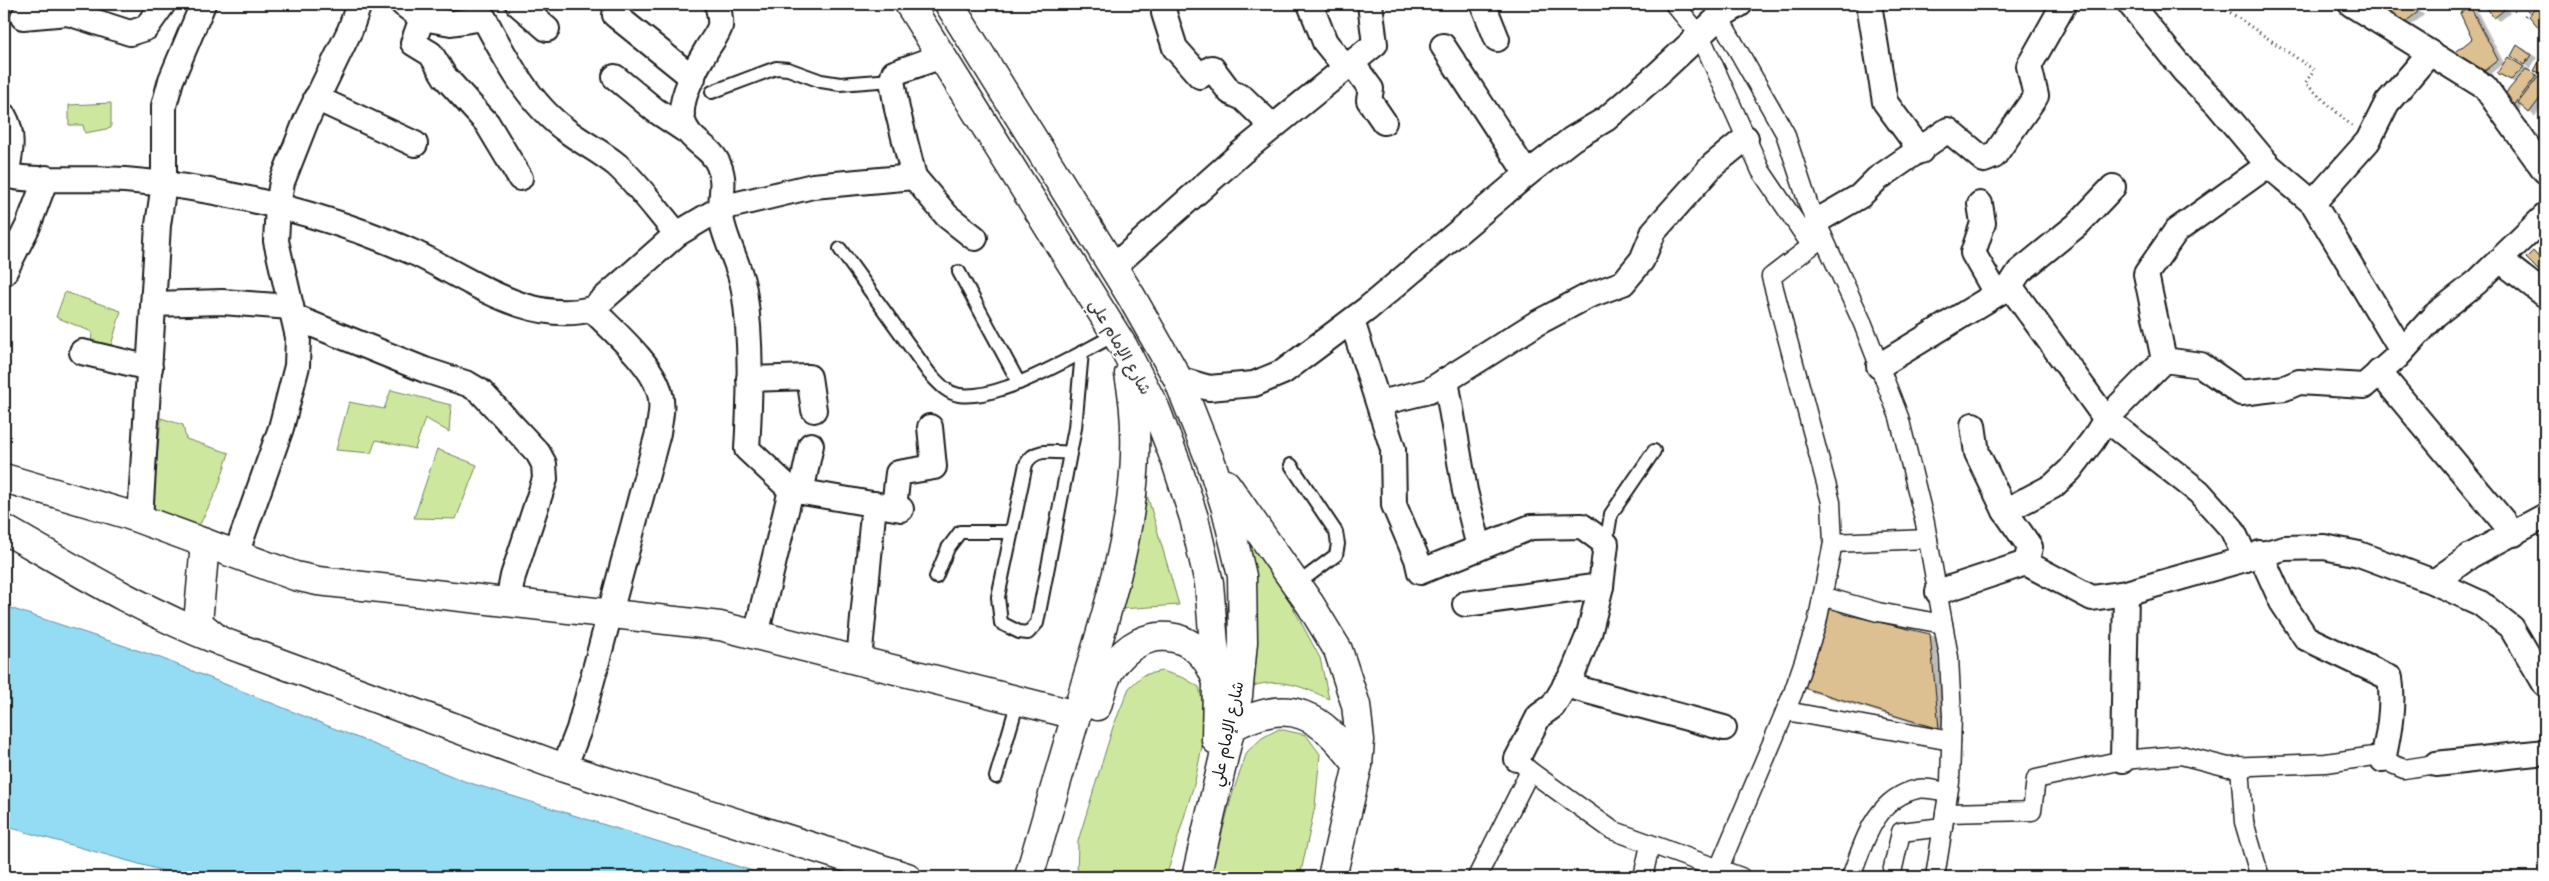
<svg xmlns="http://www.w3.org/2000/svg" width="2549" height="881" font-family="Mynerve,'Playpen Sans Arabic',sans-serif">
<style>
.green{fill:#cde89e;stroke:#74825d}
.water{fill:#93dcf4;stroke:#638f9e}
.building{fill:#dcc091;stroke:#1c1c1c;filter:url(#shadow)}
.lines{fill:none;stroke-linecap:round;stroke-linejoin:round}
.service-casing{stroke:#1c1c1c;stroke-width:16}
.pedestrian-casing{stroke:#1c1c1c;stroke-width:21}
.minor-casing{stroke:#1c1c1c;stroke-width:28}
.tertiary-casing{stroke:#1c1c1c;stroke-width:31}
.primary-casing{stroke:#1c1c1c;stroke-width:31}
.path{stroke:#1c1c1c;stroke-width:3;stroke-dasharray:1 4;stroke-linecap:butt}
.service{stroke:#fff;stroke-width:12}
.pedestrian{stroke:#fff;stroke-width:18}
.minor{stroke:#fff;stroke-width:24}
.tertiary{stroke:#fff;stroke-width:28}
.primary{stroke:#fff;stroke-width:28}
.labels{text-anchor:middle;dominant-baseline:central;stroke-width:4;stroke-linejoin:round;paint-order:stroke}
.street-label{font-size:16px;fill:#1c1c1c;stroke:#fff}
</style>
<defs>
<filter id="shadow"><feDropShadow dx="5.5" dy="3" stdDeviation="0" flood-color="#0004"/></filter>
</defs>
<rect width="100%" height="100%" fill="#fff"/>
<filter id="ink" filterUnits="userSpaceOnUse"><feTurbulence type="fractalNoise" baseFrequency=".02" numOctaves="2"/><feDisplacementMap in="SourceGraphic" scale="10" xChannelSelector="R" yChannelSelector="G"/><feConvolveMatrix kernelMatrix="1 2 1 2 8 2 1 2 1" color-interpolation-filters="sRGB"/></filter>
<g filter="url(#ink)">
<!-- green -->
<g class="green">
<path d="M111,103v25l-26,5 -2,-8h-14v-20z"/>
<path d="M65,292l56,19 -11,38 -19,-4 1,-13 -36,-15z"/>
<path d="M391,390l60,15 -2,27 -24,-14 -10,31 -39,-9 -5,13 -35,-3 13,-48 35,7z"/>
<path d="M161,418l22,7 3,14 43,14 -11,35 -22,44 -45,-15z"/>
<path d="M437,449l40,16 -21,54 -42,-1z"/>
<path d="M1143,481l36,124 -58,4 7,-23z"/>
<path d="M1245,533l44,67 31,58 9,41c-26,-12 -47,-22 -76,-13l3,-97z"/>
<path d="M1162,671l22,7 15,9 8,35 -12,59 -28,93 -2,3h-88l1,-36 35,-114 16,-39 14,-13z"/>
<path d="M1279,729l27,6 14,19 -5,52 -15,71h-90l23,-85 14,-40 15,-14z"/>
</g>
<!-- water -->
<path class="water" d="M4,606l154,51 306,124 308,96h-587l-181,-51z"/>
<!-- building -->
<g class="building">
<path d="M2371,4h31l3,2 3,-2 10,8 -22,17z"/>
<path d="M2484,4h16l4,6 -10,8z"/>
<path d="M2538,4h7v31l-16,-19z"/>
<path d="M2471,8l27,52 -22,17 -24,-22 20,-16 -12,-26z"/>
<path d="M2517,45l14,10 -7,10 -13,-9z"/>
<path d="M2508,57l16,10 -13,13 -14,-7z"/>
<path d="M2541,58l4,2v14l-11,-3z"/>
<path d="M2526,69l11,6 -24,32 -13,-7z"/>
<path d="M2539,76l6,2v14l-16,21 -11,-10z"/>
<path d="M2533,251l12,13 -7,6 -12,-12z"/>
<path d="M1831,607l13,7 86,20 9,95 -135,-41z"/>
</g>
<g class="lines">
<!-- service casing -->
<g class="service-casing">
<g id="service">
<path d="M712,92l64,-24 12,1 33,12 19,3 52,-4"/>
<path d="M840,249l89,124c9,9 17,20 30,22 42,6 118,-41 156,-60"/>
<path d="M959,272l60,111"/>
<path d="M1070,453c-17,-1 -35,-6 -44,11l-28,133 3,26 18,9 9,1 9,-10 38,-195 7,-76"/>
<path d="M1291,465l45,67 2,12 -2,11 -40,30"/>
<path d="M1606,544l5,-30 43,-63"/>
<path d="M936,577l12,-29 12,-16h52"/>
<path d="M996,777l22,-76"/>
</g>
</g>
<!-- pedestrian casing -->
<g class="pedestrian-casing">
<g id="pedestrian">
<path d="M1674,4l26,31 61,136 50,74"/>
<path d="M1715,4l4,13 66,116 24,73 54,118 36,93 26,106 24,134 3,59 -2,66 -15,95"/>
<path d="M1833,543l95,-4"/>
<path d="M1822,596l56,16 65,12"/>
<path d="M1786,711l165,30"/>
<path d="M1517,759l13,12 82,59 129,47"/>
<path d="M2240,766l4,56 16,55"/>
<path d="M1945,813l87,-2 4,-32 87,-19 58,-5 47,12 98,-4 48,-7 30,13 32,-5"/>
<path d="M1719,868l74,-175 24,-70 16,-80 -2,-41 -60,-225 52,-40"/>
<path d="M1477,877l53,-106"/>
<path d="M1643,877l7,-32"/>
<path d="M1851,877c13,-35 24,-79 67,-88 8,-2 21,2 30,3"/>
<path d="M1891,877l10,-45 42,-5"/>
</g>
</g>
<!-- minor casing -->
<g class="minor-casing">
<g id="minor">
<path d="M68,4v9l62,20 16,-5 17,-24"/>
<path d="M403,4l19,14 -9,25 18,11 14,23 42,46 33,55"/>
<path d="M518,4l29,25"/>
<path d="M614,4l4,3 -3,8 78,63"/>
<path d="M717,4c2,7 4,14 3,22 -2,8 -9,16 -13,23 -10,16 -27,48 -25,67 4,27 29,28 37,50 8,19 -1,36 3,56 5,23 18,44 22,68 8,52 6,107 3,159l44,41 110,19"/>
<path d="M1310,4l15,38 21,26"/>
<path d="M1483,4l14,35"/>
<path d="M1869,4l16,98 36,49"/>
<path d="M2130,4l54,67 33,33 51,61 45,38 89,148"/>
<path d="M2351,4l134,83 60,84"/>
<path d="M1164,13l11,35 25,28 12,-8 18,24 13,6 30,29"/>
<path d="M23,17l45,-4"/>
<path d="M422,18l29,5 33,-5c21,40 45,86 83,113 16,12 34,21 50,34 22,20 40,46 60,69"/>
<path d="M1443,46l84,128"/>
<path d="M942,56l-48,17 -2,7 5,29 17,68 33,39 28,22"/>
<path d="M1352,63l19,26 -2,11 15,22"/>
<path d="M615,77l40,33 30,20"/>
<path d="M316,98l99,46"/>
<path d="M4,116c11,19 6,39 2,60"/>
<path d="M4,175c34,8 84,2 121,5 79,6 167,26 243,54 16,6 33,13 49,20 54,26 112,71 175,55l85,-75 44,-26 92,-22 101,-9"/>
<path d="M2313,203l55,-62 19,-38 43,-50"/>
<path d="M1980,204l3,19 -10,30 23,40"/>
<path d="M1817,221l43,-25 17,-17 71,-49 36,30 10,-4 42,-60 -7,-30 35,-62"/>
<path d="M2500,260l45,35"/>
<path d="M1113,267l128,-114 134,-109 -5,-40"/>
<path d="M4,273l24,-47 18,-48"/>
<path d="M2010,286l96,133 93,73 33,37 14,30"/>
<path d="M153,304l69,-2 69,5"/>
<path d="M294,317l131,53 43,14 12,7 58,62 6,11 1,15 -32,97 -5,25"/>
<path d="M1352,321l41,128 1,56 23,54 3,13 111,-45 51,-1 24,18 -5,42 -12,48 -16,39 -20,33 -14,10 -22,43"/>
<path d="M82,352l68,16"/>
<path d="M2164,360l-18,-86 30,-43 92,-66"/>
<path d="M1879,366l131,-80 9,-14 58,-47 36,-38"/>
<path d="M2379,372l135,162"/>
<path d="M749,379l60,-2 5,33"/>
<path d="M1178,379l31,9 45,-4 29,-12 84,-63 160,-135 45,-35 34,-20 53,-46 60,-56 21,-13"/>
<path d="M1446,380l19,111 14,56"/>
<path d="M1380,403l49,-12 108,-68 51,-27 35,-13 19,-23 12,-29 59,-66 33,-27"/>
<path d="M1973,425l4,28 28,58 25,36 -4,16"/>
<path d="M801,492l10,-47"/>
<path d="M894,507l4,-34 36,-6 -4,-40"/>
<path d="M2005,511l48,-25 17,-16 23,-30 13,-21 58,-59 37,5 40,28 44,-5 14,-6 65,4 33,-29 38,-42 42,-33 68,-66"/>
<path d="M140,519l18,-294 6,-41v-78l7,-26 32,-76"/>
<path d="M2260,553l22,49 24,36 84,40c4,27 -1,55 -7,82"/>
<path d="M236,554l45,-126 16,-62 1,-29 -22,-96 2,-35 4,-24 24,-61 44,-91 9,-26"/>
<path d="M2434,582l36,-26 75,-40"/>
<path d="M1938,592l88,-29 66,35 34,-5 158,-45 40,-1 35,7 75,28 46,21 32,25 33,56"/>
<path d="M1465,604l136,-18"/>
<path d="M756,635l35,-145"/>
<path d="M859,660l15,-156"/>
<path d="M1565,685l159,43"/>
<path d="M2123,760l3,-167"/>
<path d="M2436,764l109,-12"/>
<path d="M564,768l15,-39 79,-296c2,-14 6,-28 1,-43 -8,-27 -47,-60 -67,-81"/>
</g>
</g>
<!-- tertiary casing -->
<g class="tertiary-casing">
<g id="tertiary">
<path d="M4,478l122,36 169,62 23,5 402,45 356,89"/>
<path d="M205,543l-7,80 22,18 344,127 343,109"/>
</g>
</g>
<!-- primary casing -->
<g class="primary-casing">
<g id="primary">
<path d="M909,4l214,342 33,64 20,52 18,56 15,65 8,99 -1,58"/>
<path d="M949,4l182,292 47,83 34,86 14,44 16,67 1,66 -5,54 -42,181"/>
<path d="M1226,484l84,120 28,46 18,55 4,35 -2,25 -26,112"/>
<path d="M4,529c70,40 140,83 216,112"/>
<path d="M1097,706c4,-13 7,-28 15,-39 31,-45 86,-39 104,12"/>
<path d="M1230,728c61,-34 90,-13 128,37"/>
<path d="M1029,877c19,-64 37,-128 56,-192 30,-100 65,-205 44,-311"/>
</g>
</g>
<!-- path -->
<g class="path">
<path d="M2218,4l96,66 -9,13 48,44"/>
<path d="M2525,16l8,-12"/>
</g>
<!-- service -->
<use href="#service" class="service"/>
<!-- pedestrian -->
<use href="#pedestrian" class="pedestrian"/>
<!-- minor -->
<use href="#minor" class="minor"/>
<!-- tertiary -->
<use href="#tertiary" class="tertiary"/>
<!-- primary -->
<use href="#primary" class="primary"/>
</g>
</g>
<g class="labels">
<!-- street labels -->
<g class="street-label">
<text transform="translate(1120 347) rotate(60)">شارع الإمام علي</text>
<text transform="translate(1228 734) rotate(-78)">شارع الإمام علي</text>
</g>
</g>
<!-- margin -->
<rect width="2549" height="881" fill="none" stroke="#fff" stroke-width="20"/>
<rect x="10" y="10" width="2529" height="861" fill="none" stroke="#1c1c1c" stroke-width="2" filter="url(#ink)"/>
</svg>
